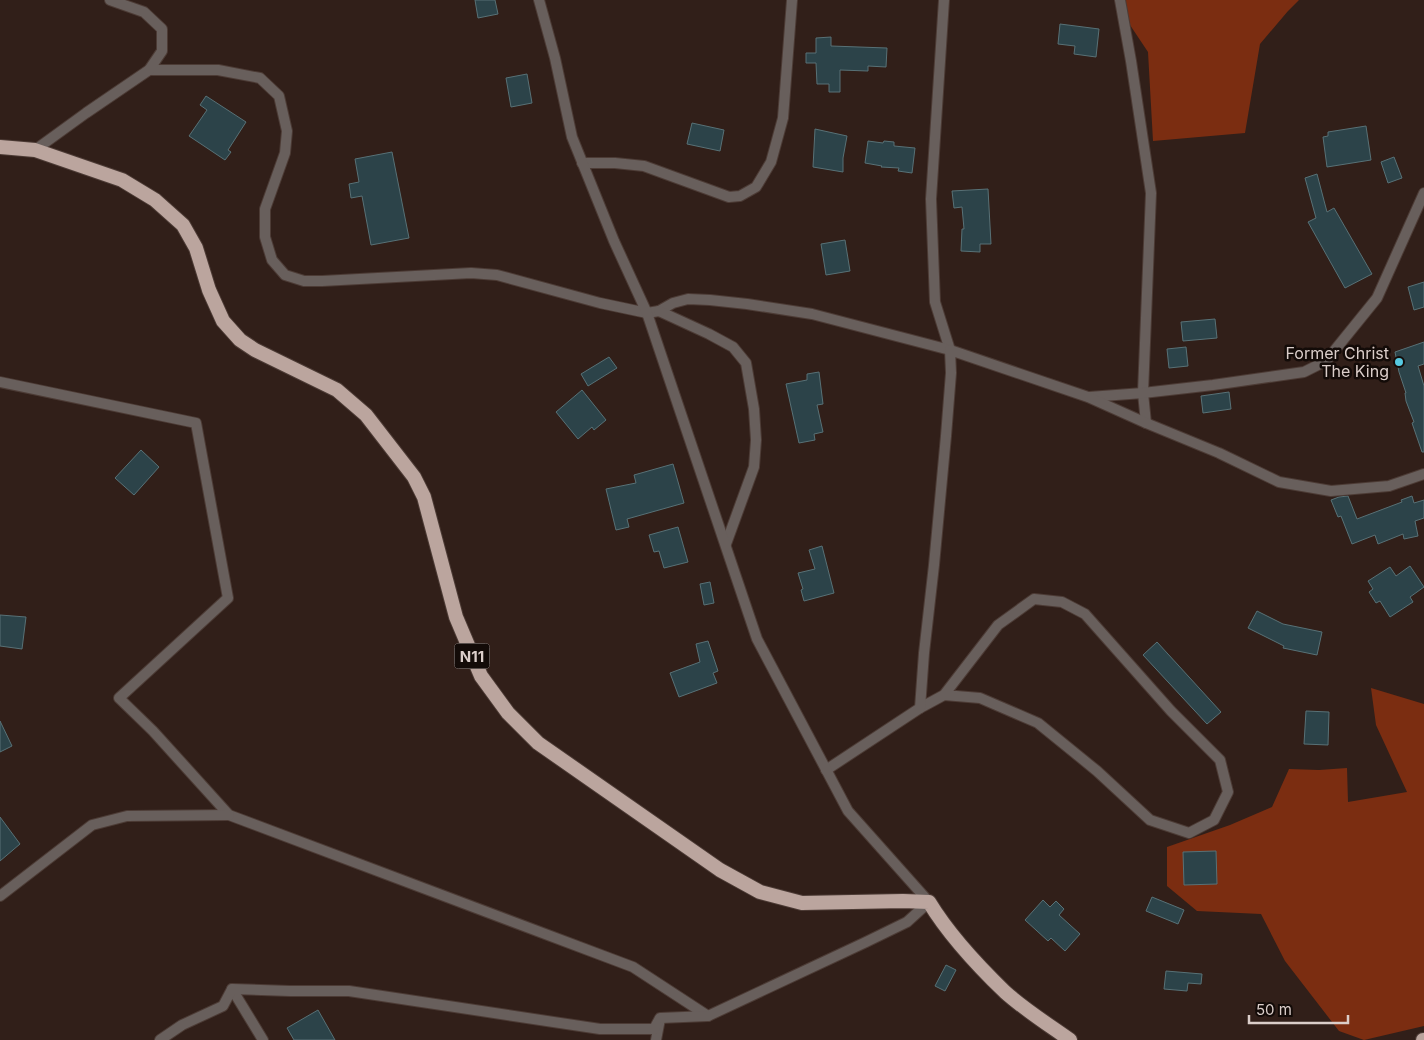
<svg xmlns="http://www.w3.org/2000/svg" width="1424" height="1040" font-family="Inter,sans-serif">
<style>
.forest{fill:#7b2d11}
.building{fill:#2c4349;stroke:#587176}
.lines{fill:none;stroke-linecap:round;stroke-linejoin:round}
.minor-casing{stroke:#4c3b35;stroke-width:12}
.tertiary-casing{stroke:#4c3b35;stroke-width:12}
.trunk-casing{stroke:#4c3b35;stroke-width:16}
.minor{stroke:#685f5c;stroke-width:10}
.tertiary{stroke:#685f5c;stroke-width:10}
.trunk{stroke:#bba59e;stroke-width:14}
.poi-dot{fill:#56c9e1;stroke:#130b08;stroke-width:2}
.labels{text-anchor:middle;dominant-baseline:central;stroke-width:5;stroke-linejoin:round;paint-order:stroke}
.shield{fill:#130b08;stroke:#9f9490;stroke-width:1}
.shield-label{font-size:15px;font-weight:bold;fill:#dbceca}
.poi-label{font-size:16px;fill:#dbceca;stroke:#130b08;text-anchor:end}
</style>
<rect width="100%" height="100%" fill="#311f19"/>
<!-- forest -->
<g class="forest">
<path d="M1120,0h179l-11,11 -28,33 -15,89 -92,8 -5,-89 -30,-45z"/>
<path d="M1371,688l53,16v322l-60,14 -25,-9 -54,-70 -24,-47 -64,-3 -30,-25v-39l63,-22 42,-18 17,-38 30,1 28,-2 1,34 59,-10 -31,-67z"/>
</g>
<!-- building -->
<g class="building">
<path d="M475,0h20l3,14 -20,4z"/>
<path d="M1060,24l39,5 -3,28 -22,-3 1,-8 -17,-2z"/>
<path d="M831,37v9l56,2 -1,19 -18,-1v5l-28,-1v22h-11v-8h-12l-1,-21h-10v-10h10v-15z"/>
<path d="M527,74l5,29 -21,4 -5,-29z"/>
<path d="M206,96l40,26 -18,28 3,2 -6,8 -36,-24 18,-26 -7,-5z"/>
<path d="M692,123l32,7 -4,21 -33,-7z"/>
<path d="M1366,126l5,34 -44,7 -4,-30 5,-1v-4z"/>
<path d="M815,129l32,7 -4,22v14l-30,-5z"/>
<path d="M868,141l15,2 1,-2 10,1v4l21,2 -3,25 -14,-2 1,-3 -18,-1 1,-1 -17,-3z"/>
<path d="M392,152l17,86 -38,7 -9,-49 -11,2 -2,-14 10,-2 -4,-23z"/>
<path d="M1394,157l8,21 -14,5 -7,-21z"/>
<path d="M1317,174l10,38 7,-4 38,66 -27,14 -37,-66 8,-4 -11,-40z"/>
<path d="M988,189l3,55h-11v8l-19,-1 1,-22h2l-2,-22 -8,1 -2,-17z"/>
<path d="M845,240l5,31 -24,4 -5,-31z"/>
<path d="M1424,282v25l-10,3 -6,-23z"/>
<path d="M1215,319l2,19 -34,3 -2,-19z"/>
<path d="M1424,342v22l-6,2 6,20v66h-2l-10,-29 2,-1 -8,-21 -1,-8h1l-7,-21 -4,-20z"/>
<path d="M1186,347l2,19 -19,2 -2,-19z"/>
<path d="M609,357l8,11 -29,18 -7,-12z"/>
<path d="M819,372l4,32 -6,1 6,27 -9,2 1,6 -16,3 -13,-59 21,-4v-6z"/>
<path d="M582,390l24,30 -12,10 -2,-3 -14,12 -22,-27z"/>
<path d="M1229,392l2,17 -28,4 -2,-17z"/>
<path d="M141,450l18,17 -25,28 -19,-17z"/>
<path d="M673,464l11,39 -57,16 2,8 -13,3 -10,-41 30,-6 -2,-8z"/>
<path d="M1348,496l9,23 45,-17 -1,-2 11,-4 2,7 10,-3v18l-9,3 3,15 -14,3 -1,-5 -25,10 -3,-9 -23,9 -11,-28 -3,1 -7,-17 8,-3z"/>
<path d="M678,527l10,35 -24,6 -5,-17 -5,1 -5,-17z"/>
<path d="M822,546l12,47 -30,8 -3,-11 2,-1 -5,-16 17,-4 -6,-19z"/>
<path d="M1410,566l14,21 -14,10 3,5 -23,15 -10,-16 -4,2 -7,-11 4,-3 -5,-8 22,-14 6,9z"/>
<path d="M710,582l4,21 -10,2 -4,-21z"/>
<path d="M1257,611l26,13 39,8 -5,23 -34,-7 1,-2 -36,-18z"/>
<path d="M0,615l26,2 -4,32 -22,-3z"/>
<path d="M708,641l10,30 -5,2 4,10 -38,14 -9,-24 30,-11 -4,-18z"/>
<path d="M1157,642l64,70 -14,12 -64,-69z"/>
<path d="M1306,711l23,1 -1,33 -24,-1z"/>
<path d="M0,721l12,25 -12,6z"/>
<path d="M0,817l20,27 -20,17z"/>
<path d="M1216,851l1,33 -33,1 -1,-33z"/>
<path d="M1152,897l32,13 -6,14 -32,-13z"/>
<path d="M1043,900l7,7 6,-6 8,8 -5,6 21,19 -15,17 -14,-13 -3,3 -23,-21z"/>
<path d="M946,965l10,5 -11,21 -10,-5z"/>
<path d="M1166,971l36,3 -1,10 -13,-1 -1,8 -23,-2z"/>
<path d="M318,1010l17,30h-41l-7,-12z"/>
</g>
<g class="lines">
<!-- minor casing -->
<g class="minor-casing">
<g id="minor">
<path d="M944,0l-13,199 4,103 15,48"/>
<path d="M1120,0l11,61 20,132 -8,200 3,30"/>
<path d="M149,70h69l42,8 19,18 8,35 -2,22 -20,56v28l7,23 13,15 19,6h18l149,-8 26,2 103,28 47,10 12,-2 14,-8 15,-4 22,1 37,4 65,10 138,36"/>
<path d="M35,150l51,-37 63,-43 13,-19v-22l-18,-17 -34,-12"/>
<path d="M582,163h33l29,3 85,31 11,-1 16,-9 15,-25 12,-44 9,-118"/>
<path d="M659,311l50,23 24,13 13,16 8,46 2,31 -2,27 -28,77"/>
<path d="M0,382l196,41 32,175 -109,100 34,33 76,84 404,152 75,49"/>
<path d="M1089,397l54,-4 70,-8 91,-13 22,-11 51,-63 47,-105"/>
<path d="M920,708l24,-13 54,-70 36,-26 28,3 23,12 86,97 49,49 8,32 -14,28 -25,13 -39,-13 -53,-49 -59,-48 -58,-25 -36,-3"/>
<path d="M826,770l94,-62 4,-55 10,-88 12,-129 5,-63 -1,-23 138,47 58,26 73,30 60,29 52,9 58,-5 35,-12"/>
<path d="M0,896l92,-71 35,-9 102,-1"/>
<path d="M232,989l31,51"/>
<path d="M656,1040l4,-21"/>
</g>
</g>
<!-- tertiary casing -->
<g class="tertiary-casing">
<path id="tertiary" d="M160,1040l22,-15 41,-19 9,-17 58,2h59l251,38h54l6,-11 48,-2 158,-74 41,-20 22,-20 -81,-91 -91,-172 -110,-326 -33,-72 -42,-104 -17,-79 -16,-58"/>
</g>
<!-- trunk casing -->
<g class="trunk-casing">
<g id="trunk">
<path d="M0,147l35,3 87,30 33,20 28,25 13,23 13,42 14,31 17,19 15,10 82,40 29,25 48,62 10,20 32,120 25,59 27,37 30,30 182,127 40,22 42,11 101,-2 26,1c20,33 48,63 76,90 20,18 44,33 65,48"/>
<path d="M1423,1040h1"/>
</g>
</g>
<!-- minor -->
<use href="#minor" class="minor"/>
<!-- tertiary -->
<use href="#tertiary" class="tertiary"/>
<!-- trunk -->
<use href="#trunk" class="trunk"/>
</g>
<!-- markers -->
<circle class="poi-dot" cx="1399" cy="362" r="5"/>
<g class="labels">
<!-- shield labels -->
<rect class="shield" x="454.5" y="643.5" width="35" height="25" rx="4"/>
<g class="shield-label">
<text x="472" y="656">N11</text>
</g>
<!-- poi labels -->
<g class="poi-label">
<text x="1389" y="353">Former Christ<tspan x="1389" dy="18">The King</tspan></text>
</g>
</g>
<!-- scale -->
<path d="M1249 1015v8h99v-8" fill="none" stroke="#dbceca" stroke-width="2.5"/>
<text x="1256" y="1015" font-size="15" fill="#dbceca" stroke="#130b08" stroke-width="4" paint-order="stroke">50 m</text>
</svg>
